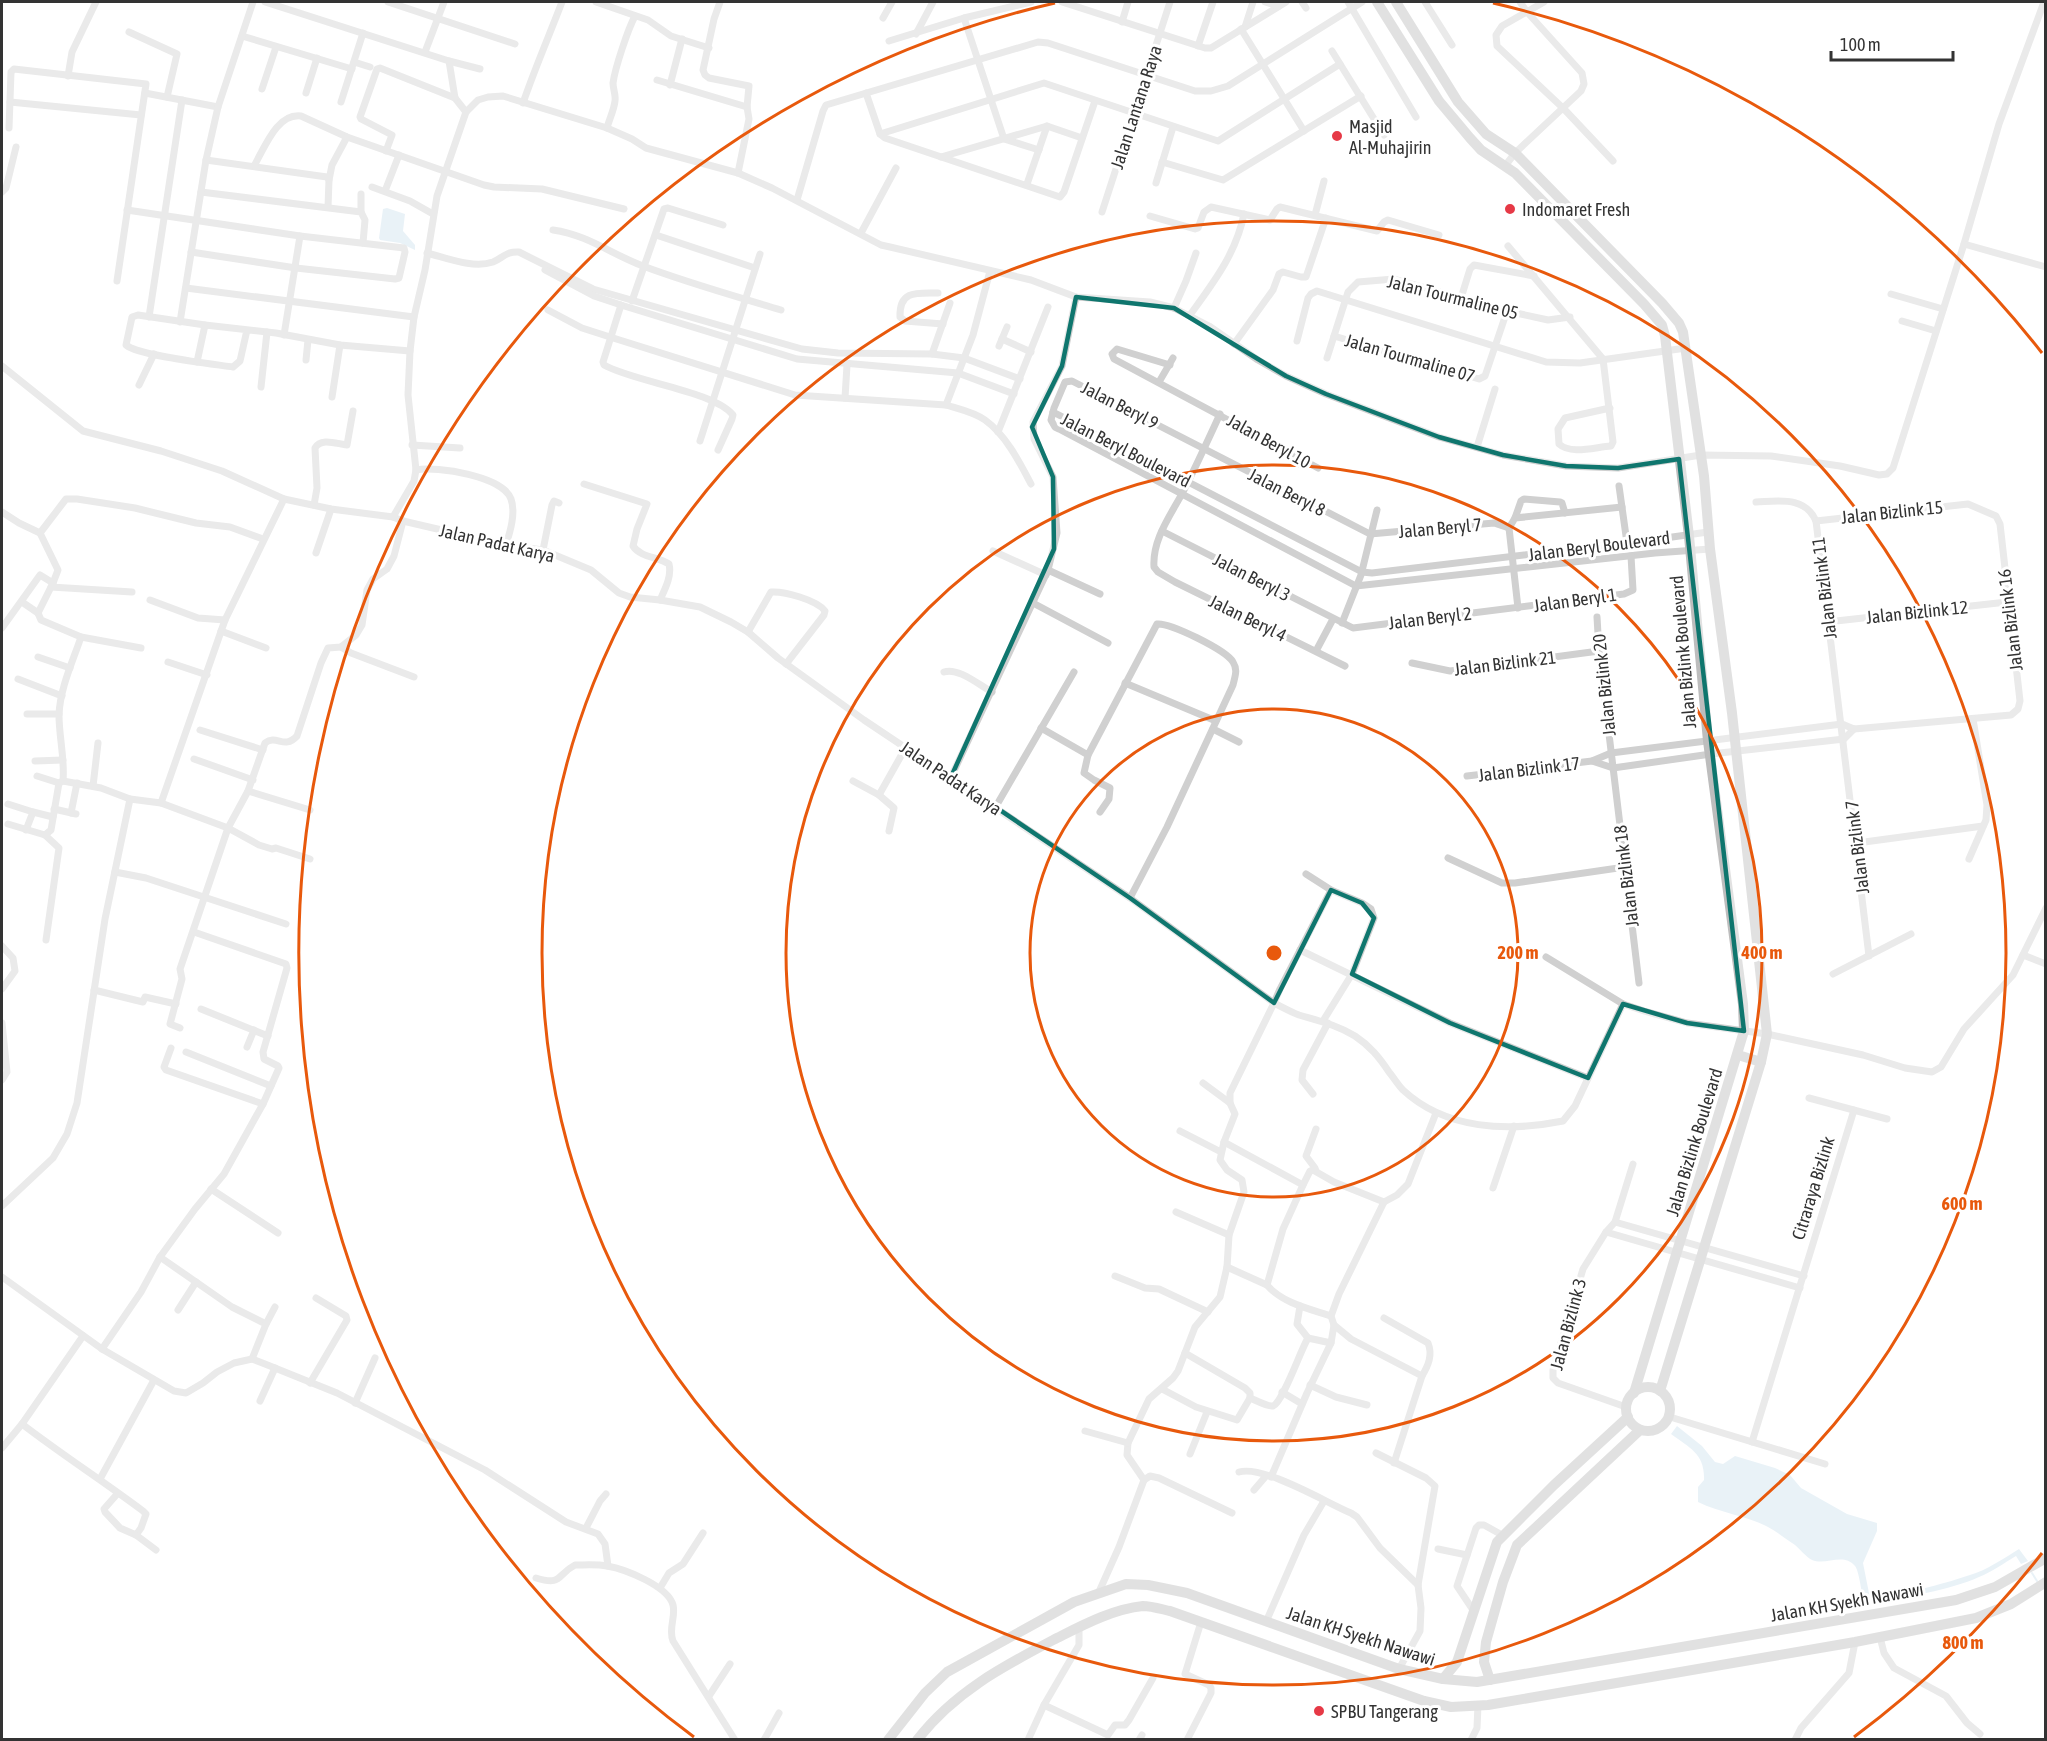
<svg xmlns="http://www.w3.org/2000/svg" width="2047" height="1741" font-family="'Asap Condensed',sans-serif">
<style>
.water{fill:#cfe2ee}
.lines{fill:none;stroke-linecap:round;stroke-linejoin:round}
.stream{stroke:#cfe2ee;stroke-width:2}
.street{stroke:#d0d0d0;stroke-width:7}
.secondary{stroke:#bdbdbd;stroke-width:10}
.marked{fill:none;stroke:#0f766e;stroke-width:4.5;stroke-linejoin:round}
.ring{fill:none;stroke:#e8590c;stroke-width:3}
.poi-dot{fill:#e63946;stroke:#fff;stroke-width:2}
.labels{text-anchor:middle;dominant-baseline:central;stroke-width:6;stroke-linejoin:round;paint-order:stroke}
.street-label{font-size:18px;fill:#333;stroke:#fff}
.poi-label{font-size:18px;fill:#333;stroke:#fff;text-anchor:start}
.centre{fill:#e8590c;stroke:#fff;stroke-width:3}
.ring-label{font-size:18px;text-anchor:middle;font-weight:bold;fill:#e8590c;stroke:#fff;stroke-width:6;stroke-linejoin:round;paint-order:stroke}
</style>
<rect width="100%" height="100%" fill="#fff"/>
<!-- water -->
<g class="water">
<path d="M387,208l18,6 -2,17 12,14v5l-15,-7 -20,-3 -1,-2 4,-29z"/>
<path d="M1677,1426l25,20 13,16 8,2 12,-8 40,12 15,7 11,13 46,26 30,9v8l-14,32 6,30c24,6 77,-10 101,-18 15,-4 36,-18 49,-26l9,12 -7,3 -5,-8c-12,7 -24,16 -37,21 -29,13 -74,21 -106,24l-10,-4c-2,-7 -4,-26 -8,-31 -12,-14 -29,0 -43,-6 -7,-4 -11,-10 -17,-15 -9,-6 -18,-13 -27,-18 -20,-11 -48,-14 -70,-25v-15l6,-7c1,-26 -14,-32 -33,-46z"/>
</g>
<g class="lines">
<!-- stream -->
<path class="stream" d="M2032,1573l5,8"/>
<!-- street -->
<g class="street">
<path d="M265,2l184,59 6,37 11,14"/>
<path d="M388,2l127,42"/>
<path d="M596,2l52,18 23,16 38,12"/>
<path d="M720,2l-6,17 -11,51 2,5 4,3 40,8 -2,21 2,12 -11,54"/>
<path d="M1062,2l143,46h6l75,-46"/>
<path d="M1265,2l14,4"/>
<path d="M1302,2l4,6"/>
<path d="M1348,2l68,115"/>
<path d="M1425,2l27,43"/>
<path d="M1544,2l-42,24 -6,9 1,11 67,63 49,52"/>
<path d="M2044,2l-45,122 -35,120 82,23"/>
<path d="M883,18l9,-16"/>
<path d="M964,18l40,121 35,11"/>
<path d="M1122,22l6,-20"/>
<path d="M1245,27l8,-25"/>
<path d="M1241,29l63,102"/>
<path d="M129,32l48,22 -10,43"/>
<path d="M916,34l17,-32"/>
<path d="M242,36l110,33"/>
<path d="M889,41l75,-23 67,-16"/>
<path d="M1198,46l15,-44"/>
<path d="M1332,51l52,84"/>
<path d="M425,52l19,-50"/>
<path d="M449,61l31,8"/>
<path d="M354,62l16,5"/>
<path d="M68,76l4,-24 24,-50"/>
<path d="M657,80l90,27"/>
<path d="M670,85l12,-46"/>
<path d="M262,89l14,-42"/>
<path d="M145,93l73,14"/>
<path d="M306,93l11,-35"/>
<path d="M866,93l14,41 5,4 175,59 4,-5 31,-91"/>
<path d="M10,102l131,13"/>
<path d="M341,102l22,-69"/>
<path d="M523,103c12,-35 26,-67 39,-101"/>
<path d="M9,128l2,-56 3,-3 132,15 -29,197"/>
<path d="M607,128c2,-8 7,-18 8,-27 1,-6 -2,-12 -2,-18 2,-15 15,-54 22,-67"/>
<path d="M880,134l164,-51 174,58 122,-77"/>
<path d="M386,151l6,-16 -31,-16 -1,-2 17,-48 3,-1 75,30"/>
<path d="M941,157l106,-31 35,12"/>
<path d="M206,160l121,17 2,3 -1,27"/>
<path d="M1162,162l61,18 138,-84"/>
<path d="M254,166c11,-19 23,-53 47,-50l46,21 137,48 10,2 48,2 82,20"/>
<path d="M1505,166l10,-13 66,-62 3,-7 -2,-11 -55,-61 -7,-10"/>
<path d="M329,180l3,-15 15,-28"/>
<path d="M1156,183l17,-56"/>
<path d="M1027,184l20,-58"/>
<path d="M372,187l38,14 23,13"/>
<path d="M385,191l14,-36"/>
<path d="M2,192l4,-4 10,-41"/>
<path d="M201,192l160,20 4,8 -2,23"/>
<path d="M361,194v18"/>
<path d="M797,200l26,-89 3,-6 212,-63 10,1 147,48h16l17,-5 134,-84"/>
<path d="M127,210l173,26 104,12 1,4 -6,26 -4,1 -99,-11 -105,-16"/>
<path d="M1102,212l68,-210"/>
<path d="M1315,215l9,-34"/>
<path d="M1150,216l45,13 3,-1 6,-16 7,-5 59,13 7,-11 3,-2 97,24 7,-9 4,-2 51,15"/>
<path d="M553,230c35,5 58,24 90,36 45,17 92,30 138,44"/>
<path d="M861,233l35,-65"/>
<path d="M656,235l99,33"/>
<path d="M1508,246l95,113"/>
<path d="M427,253c20,5 46,16 66,9 10,-4 13,-11 26,-10l74,37 209,60 36,4 94,1 32,4 56,21"/>
<path d="M545,270l49,26 27,9 176,54 161,14 56,21"/>
<path d="M186,288l228,29"/>
<path d="M938,293c-21,0 -39,-3 -38,24l5,4 38,3"/>
<path d="M1891,294l52,15"/>
<path d="M1461,298l9,-29 4,-4 60,11"/>
<path d="M632,301l32,-92 4,-1 55,17"/>
<path d="M621,305l-18,57 1,3c30,17 110,26 129,50l-1,4 -14,31"/>
<path d="M1174,308l12,-27 10,-28"/>
<path d="M548,310l34,18 28,9 185,58 151,10c13,4 28,7 39,15 21,15 35,43 46,64"/>
<path d="M1190,315c23,-32 46,-61 54,-101"/>
<path d="M149,317l33,-217"/>
<path d="M1902,321l34,10"/>
<path d="M180,322l26,-162 12,-53 35,-105"/>
<path d="M247,330l-7,31 -7,6c-20,-3 -94,-11 -107,-22l6,-28 6,-2 67,10 71,8 64,12 70,6"/>
<path d="M284,335l16,-99"/>
<path d="M1334,336l145,43 6,-3 22,-65"/>
<path d="M1002,339l29,13"/>
<path d="M1297,341l11,-43 3,-4 6,-3 229,71 34,1 106,-15"/>
<path d="M1234,344l39,-54 6,-16 4,-2 18,5h5l20,-59"/>
<path d="M999,346l8,-19"/>
<path d="M932,354l18,-51"/>
<path d="M1327,358l21,-66 10,-10 36,-3 113,32 41,9 22,-3"/>
<path d="M1603,359l10,83 -2,4c-16,1 -40,9 -52,-2l-1,-15 7,-11 45,-10"/>
<path d="M306,360l2,-20"/>
<path d="M197,362l8,-37"/>
<path d="M1170,365l-53,-16 -5,5 2,5 204,109"/>
<path d="M2,366l81,65 78,20 61,20 62,28 47,10 62,8 10,4 103,24 37,5 48,20 28,23 11,4 30,3 40,7 31,15 17,10 30,26 86,62 266,178 144,105 -44,90v10l5,11 -11,28 -4,18 7,10 15,10 2,12 -15,43 -2,32 -7,30 -25,30 -17,44 -5,7 -24,21 -21,44 -1,12 17,25 -25,67 -21,47"/>
<path d="M1159,382l14,-24"/>
<path d="M139,385l15,-31"/>
<path d="M261,387l6,-55"/>
<path d="M332,397l8,-52"/>
<path d="M845,398l2,-33"/>
<path d="M946,405l27,-70 17,-64"/>
<path d="M1053,412l309,160 10,1 279,-33 57,-8"/>
<path d="M1220,414c-11,24 -22,48 -34,72 -12,25 -34,51 -32,81l4,5 17,10 170,84"/>
<path d="M998,432l50,-125"/>
<path d="M700,441l60,-187"/>
<path d="M412,445l48,3"/>
<path d="M1477,447l18,-58"/>
<path d="M416,470c21,-4 87,6 95,29 5,14 -1,33 -5,46"/>
<path d="M584,484l63,20 -10,25 -4,17c7,11 25,11 36,18 3,12 -4,25 -9,36"/>
<path d="M1619,486l8,57"/>
<path d="M1756,502c24,-1 49,-6 60,19l53,435"/>
<path d="M314,505l3,-17 -2,-40c6,-11 22,-4 32,-3l6,-34"/>
<path d="M2,512l17,11 21,10 26,-34h11l58,9 61,15 34,4 33,12"/>
<path d="M393,517l21,-36 2,-11 -8,-75 2,-44 4,-34 11,-47 12,-74 29,-84 12,-12 10,-3 15,-1 104,32 25,11 14,9 92,25 34,15 109,57 9,2 141,33 45,17 74,5 24,6 35,18 49,34 28,16 40,18 113,43 64,18 63,11 52,2 83,-13 70,1 69,10 39,9 8,-1 6,-6 71,-224"/>
<path d="M1515,518l6,-17 3,-2 36,3 2,1 3,10"/>
<path d="M1509,528l-15,-5 -124,11 -298,-153 -7,1 -11,26 -3,12 4,7 4,2 297,157 299,-33 55,-4"/>
<path d="M1509,528l6,-10 107,-11"/>
<path d="M1509,528l9,80"/>
<path d="M1162,531l191,97 271,-34 9,-4 -2,-34"/>
<path d="M40,533l18,37 -5,13"/>
<path d="M543,550l9,-45 2,-4 5,2"/>
<path d="M993,551l53,24"/>
<path d="M316,553l15,-44"/>
<path d="M1048,570l52,24"/>
<path d="M150,600l48,18 27,2"/>
<path d="M22,602l16,11 13,-26"/>
<path d="M1033,603l75,40"/>
<path d="M38,613l3,7 40,17c-8,24 -21,51 -22,78 0,22 6,44 4,66"/>
<path d="M1597,617l2,34 40,332"/>
<path d="M1827,622l180,-20"/>
<path d="M1342,623l19,-48 16,-65"/>
<path d="M2,628l38,-53 13,8 -2,4 81,5"/>
<path d="M221,631l45,17"/>
<path d="M748,632l23,-40c13,-1 46,8 54,19l-1,4 -38,49"/>
<path d="M81,637l60,11"/>
<path d="M341,647l10,6 63,24"/>
<path d="M1316,651l17,-32"/>
<path d="M38,657l32,11"/>
<path d="M168,662l39,13"/>
<path d="M1412,663l38,8 149,-20"/>
<path d="M944,672c14,-5 35,13 48,20"/>
<path d="M18,679l44,17"/>
<path d="M1125,683l91,38"/>
<path d="M27,714h32"/>
<path d="M1041,728l47,27 69,-131c12,-2 69,26 76,38 5,8 2,14 0,23l-66,142 -37,71"/>
<path d="M1213,729l26,13"/>
<path d="M200,730l63,20"/>
<path d="M1088,755l-4,18 10,7 16,8 -1,11 -9,13"/>
<path d="M194,759l59,21"/>
<path d="M35,761l28,-1"/>
<path d="M1592,761l21,7 98,-14 133,-15 10,-10"/>
<path d="M37,776l22,7"/>
<path d="M1467,776l125,-15 19,-8 231,-29 12,5 157,-14 7,-6 2,-8 -20,-177 -4,-8 -28,-12 -152,17"/>
<path d="M951,777l97,-207 9,-37 -4,-56 -19,-38 -1,-17 29,-56 14,-69"/>
<path d="M853,781l26,14"/>
<path d="M93,786l5,-43"/>
<path d="M248,791l62,19"/>
<path d="M161,803l67,25 31,17 13,4 4,-1 34,11"/>
<path d="M8,804l25,8 -7,18"/>
<path d="M995,808l79,-136"/>
<path d="M54,809l22,5"/>
<path d="M33,812l20,5"/>
<path d="M71,813l6,-30"/>
<path d="M8,824l37,11 6,-5 8,-47 4,-2 38,7 29,11"/>
<path d="M889,831l5,-23 -15,-13 27,-48"/>
<path d="M45,835l14,13 -13,92"/>
<path d="M1857,843l126,-17"/>
<path d="M1448,858l54,25h13l110,-16"/>
<path d="M1969,859l17,-39 1,-15 -14,-86"/>
<path d="M115,872l31,6 140,46"/>
<path d="M1306,874l25,16 31,13 9,6 3,9 -22,56 -29,47"/>
<path d="M1331,890l-51,99 -6,14c8,4 17,9 25,12 20,6 38,10 56,21 15,10 24,21 34,36 5,6 9,13 14,18 43,40 105,42 160,31l12,-15 48,-102"/>
<path d="M2,946l11,12 2,13 -13,18"/>
<path d="M1300,950l150,73 138,55"/>
<path d="M2023,955l23,9"/>
<path d="M1546,957l77,47 21,7 43,12 80,11 96,21 42,13 27,4 9,-5 23,-38 49,-54 33,-67"/>
<path d="M1833,974l78,-40"/>
<path d="M94,990l49,12 2,-5 31,7"/>
<path d="M201,1009l67,27"/>
<path d="M2,1023l5,49 -5,8"/>
<path d="M180,1028l-10,-4 12,-45 -2,-10 48,-141 20,-37 17,-48c12,-9 19,7 32,-7l24,-73 7,-15 13,-1 15,-12 6,-10 5,-35 6,-11 14,-10 7,-13 9,-35"/>
<path d="M247,1047l7,-17"/>
<path d="M171,1048l-7,19 2,3 97,34"/>
<path d="M186,1052l85,34"/>
<path d="M1203,1083l27,20"/>
<path d="M1313,1094l-11,-14 1,-10 25,-47"/>
<path d="M1809,1098l78,21"/>
<path d="M1180,1131l41,21"/>
<path d="M1224,1142l79,43 -20,44 -16,56c15,18 43,24 64,31"/>
<path d="M1316,1171l-1,-3 -9,-12 10,-27"/>
<path d="M1303,1185l7,-14 3,-1 21,12 50,20"/>
<path d="M1493,1188l21,-62"/>
<path d="M211,1189l67,44"/>
<path d="M2,1206l51,-48 14,-24 10,-31 28,-184 25,-120 31,4 64,-183 59,-121"/>
<path d="M1176,1212l53,23"/>
<path d="M1615,1222l189,54"/>
<path d="M1606,1232l194,56"/>
<path d="M160,1257l72,50 34,17 -14,35"/>
<path d="M1227,1267l40,18"/>
<path d="M1115,1276l30,12 14,1 49,23"/>
<path d="M2,1277l100,72 72,42 12,2 17,-10 14,-11 17,-9 18,-4 13,5 72,29 148,77 81,52 32,12 7,10 3,22"/>
<path d="M1300,1306l-3,18 11,14"/>
<path d="M178,1310l18,-28"/>
<path d="M1384,1318l44,25c5,12 0,23 -6,33l-28,87"/>
<path d="M266,1324l9,-17"/>
<path d="M1334,1325l17,14 71,37"/>
<path d="M102,1349l39,-57 19,-35 35,-48 29,-35 39,-70 16,-36 -1,-2 -14,-7 -1,-7 24,-84 -1,-4 -92,-32"/>
<path d="M1185,1353l60,35 5,5v5"/>
<path d="M310,1383l37,-63 -1,-4 -30,-18"/>
<path d="M1310,1385l26,12 31,8"/>
<path d="M1162,1389l34,18 41,13 13,-22c5,2 18,9 23,8 10,-4 28,-57 35,-68l23,5"/>
<path d="M1282,1392l20,12"/>
<path d="M260,1401l15,-33"/>
<path d="M355,1403l20,-45"/>
<path d="M1626,1407l-68,-24 -5,-5v-8l30,-101 23,-37 9,-10 18,-58"/>
<path d="M1670,1417l155,47"/>
<path d="M22,1424c39,30 81,57 121,87l3,3 -5,14 -5,7 -16,-7 -15,-16 -1,-3 14,-16"/>
<path d="M1085,1431l43,12"/>
<path d="M1752,1442l102,-332"/>
<path d="M2,1448l20,-24 61,-88"/>
<path d="M1376,1453l50,25 9,8 -17,99 3,23 -1,23 -21,38"/>
<path d="M1190,1454l17,-42"/>
<path d="M1239,1472c25,-7 86,30 112,41l6,4 23,31 38,37"/>
<path d="M1271,1477l36,-84 24,-50 3,-18 -3,-9 8,-22 45,-92 13,-7 11,-11 28,-71"/>
<path d="M100,1479l54,-99"/>
<path d="M1144,1480l6,-4 9,2 73,35"/>
<path d="M1254,1490l12,-14"/>
<path d="M586,1528l14,-27 6,-7"/>
<path d="M136,1535l20,15"/>
<path d="M1438,1549l29,6"/>
<path d="M536,1578c27,8 20,-3 39,-13 10,0 22,-1 32,1 18,3 61,20 66,39 3,12 -5,24 0,36l62,99"/>
<path d="M660,1588l9,-15 14,-9 20,-31"/>
<path d="M1473,1610l-16,-24 19,-58 3,-3h5l18,10"/>
<path d="M1266,1622l38,-87 20,-34"/>
<path d="M1880,1637l4,16 10,15 52,28 21,27 13,11"/>
<path d="M709,1696l21,-32"/>
<path d="M1044,1705l64,30 7,-10h10l4,-5 24,-42"/>
<path d="M764,1740l15,-27"/>
<path d="M1028,1740l16,-35 35,-60v-19"/>
<path d="M1139,1740l3,-5"/>
<path d="M1187,1740l24,-47v-5l-2,-3 -24,-11 16,-52"/>
<path d="M1471,1740l6,-12 1,-23"/>
<path d="M1795,1740l6,-12 48,-55 6,-31"/>
</g>
<!-- secondary -->
<g class="secondary">
<path d="M1377,2l62,99 31,37 11,12 34,23 129,131 18,21 3,11 24,200 19,205 35,263 1,27 -110,362"/>
<path d="M1396,2l62,100 28,32 29,19 147,150 17,20 4,9 21,144 6,73 22,164 35,321 -6,28 -101,329"/>
<path d="M1738,1055l23,7"/>
<circle cx="1648" cy="1409" r="22"/>
<path d="M1443,1679l14,-17 40,-120 57,-57 74,-68"/>
<path d="M1490,1680l-6,-18 2,-20 17,-60 14,-37 123,-115"/>
<path d="M888,1740l37,-47 22,-21 127,-70 52,-18 22,1 39,8 212,76 44,10 34,3 479,-82 39,-13 51,-29"/>
<path d="M917,1740c38,-49 87,-74 140,-102 26,-13 56,-29 86,-32 8,0 18,3 27,5l254,90 27,6 37,-2 367,-63 121,-24 35,-14 35,-22"/>
</g>
</g>
<!-- marked area -->
<path d="M0 0H2047V1741H0ZM1076,297l98,11 112,68 40,18 113,43 64,18 63,11 52,2 61,-9 65,572 -57,-8 -64,-19 -35,74 -138,-55 -98,-49 22,-56 -12,-15 -31,-13 -57,113 -144,-105 -179,-121 103,-228 -1,-72 -21,-50 30,-61z" fill="#fff" fill-opacity=".55" fill-rule="evenodd"/>
<path class="marked" d="M1076,297l98,11 112,68 40,18 113,43 64,18 63,11 52,2 61,-9 65,572 -57,-8 -64,-19 -35,74 -138,-55 -98,-49 22,-56 -12,-15 -31,-13 -57,113 -144,-105 -179,-121 103,-228 -1,-72 -21,-50 30,-61z"/>
<!-- distance rings -->
<g class="ring">
<circle cx="1274" cy="953" r="244"/>
<circle cx="1274" cy="953" r="488"/>
<circle cx="1274" cy="953" r="732"/>
<path d="M2042 1553A975 975 0 0 1 1854 1737M694 1737A975 975 0 0 1 1055 3M1493 3A975 975 0 0 1 2042 353"/>
</g>
<!-- markers -->
<g class="poi-dot">
<circle cx="1337" cy="136" r="6"/>
<circle cx="1510" cy="209" r="6"/>
<circle cx="1319" cy="1711" r="6"/>
</g>
<g class="labels">
<!-- street labels -->
<g class="street-label">
<text transform="translate(1136 107) rotate(-72)">Jalan Lantana Raya</text>
<text transform="translate(1453 297) rotate(14)">Jalan Tourmaline 05</text>
<text transform="translate(1410 358) rotate(16)">Jalan Tourmaline 07</text>
<text transform="translate(1120 405) rotate(27)">Jalan Beryl 9</text>
<text transform="translate(1269 441) rotate(29)">Jalan Beryl 10</text>
<text transform="translate(1126 450) rotate(27)">Jalan Beryl Boulevard</text>
<text transform="translate(1287 492) rotate(27)">Jalan Beryl 8</text>
<text transform="translate(1892 512) rotate(-6)">Jalan Bizlink 15</text>
<text transform="translate(1440 528) rotate(-5)">Jalan Beryl 7</text>
<text transform="translate(497 543) rotate(13)">Jalan Padat Karya</text>
<text transform="translate(1599 546) rotate(-7)">Jalan Beryl Boulevard</text>
<text transform="translate(1252 577) rotate(27)">Jalan Beryl 3</text>
<text transform="translate(1824 588) rotate(-97)">Jalan Bizlink 11</text>
<text transform="translate(1575 600) rotate(-8)">Jalan Beryl 1</text>
<text transform="translate(1917 612) rotate(-6)">Jalan Bizlink 12</text>
<text transform="translate(1248 618) rotate(26)">Jalan Beryl 4</text>
<text transform="translate(1430 618) rotate(-7)">Jalan Beryl 2</text>
<text transform="translate(2010 620) rotate(-97)">Jalan Bizlink 16</text>
<text transform="translate(1683 652) rotate(-95)">Jalan Bizlink Boulevard</text>
<text transform="translate(1505 663) rotate(-7)">Jalan Bizlink 21</text>
<text transform="translate(1604 685) rotate(-96)">Jalan Bizlink 20</text>
<text transform="translate(1529 769) rotate(-7)">Jalan Bizlink 17</text>
<text transform="translate(951 778) rotate(34)">Jalan Padat Karya</text>
<text transform="translate(1857 847) rotate(-97)">Jalan Bizlink 7</text>
<text transform="translate(1626 876) rotate(-97)">Jalan Bizlink 18</text>
<text transform="translate(1694 1142) rotate(-73)">Jalan Bizlink Boulevard</text>
<text transform="translate(1813 1188) rotate(-73)">Citraraya Bizlink</text>
<text transform="translate(1568 1324) rotate(-75)">Jalan Bizlink 3</text>
<text transform="translate(1847 1602) rotate(-10)">Jalan KH Syekh Nawawi</text>
<text transform="translate(1361 1636) rotate(18)">Jalan KH Syekh Nawawi</text>
</g>
<!-- poi labels -->
<g class="poi-label">
<text x="1349" y="126">Masjid<tspan x="1349" dy="21">Al-Muhajirin</tspan></text>
<text x="1522" y="209">Indomaret Fresh</text>
<text x="1331" y="1711">SPBU Tangerang</text>
</g>
</g>
<circle cx="1274" cy="953" r="9" class="centre"/>
<g class="ring-label">
<text x="1518" y="959">200 m</text>
<text x="1762" y="959">400 m</text>
<text x="1962" y="1210">600 m</text>
<text x="1963" y="1649">800 m</text>
</g>
<!-- border -->
<rect width="2047" height="1741" fill="none" stroke="#333333" stroke-width="6"/>
<!-- scale -->
<path d="M1831 51v9h122v-9" fill="none" stroke="#333333" stroke-width="3"/>
<text x="1840" y="51" font-size="18" fill="#333333" stroke="#ffffff" stroke-width="4.5" paint-order="stroke">100 m</text>
</svg>
